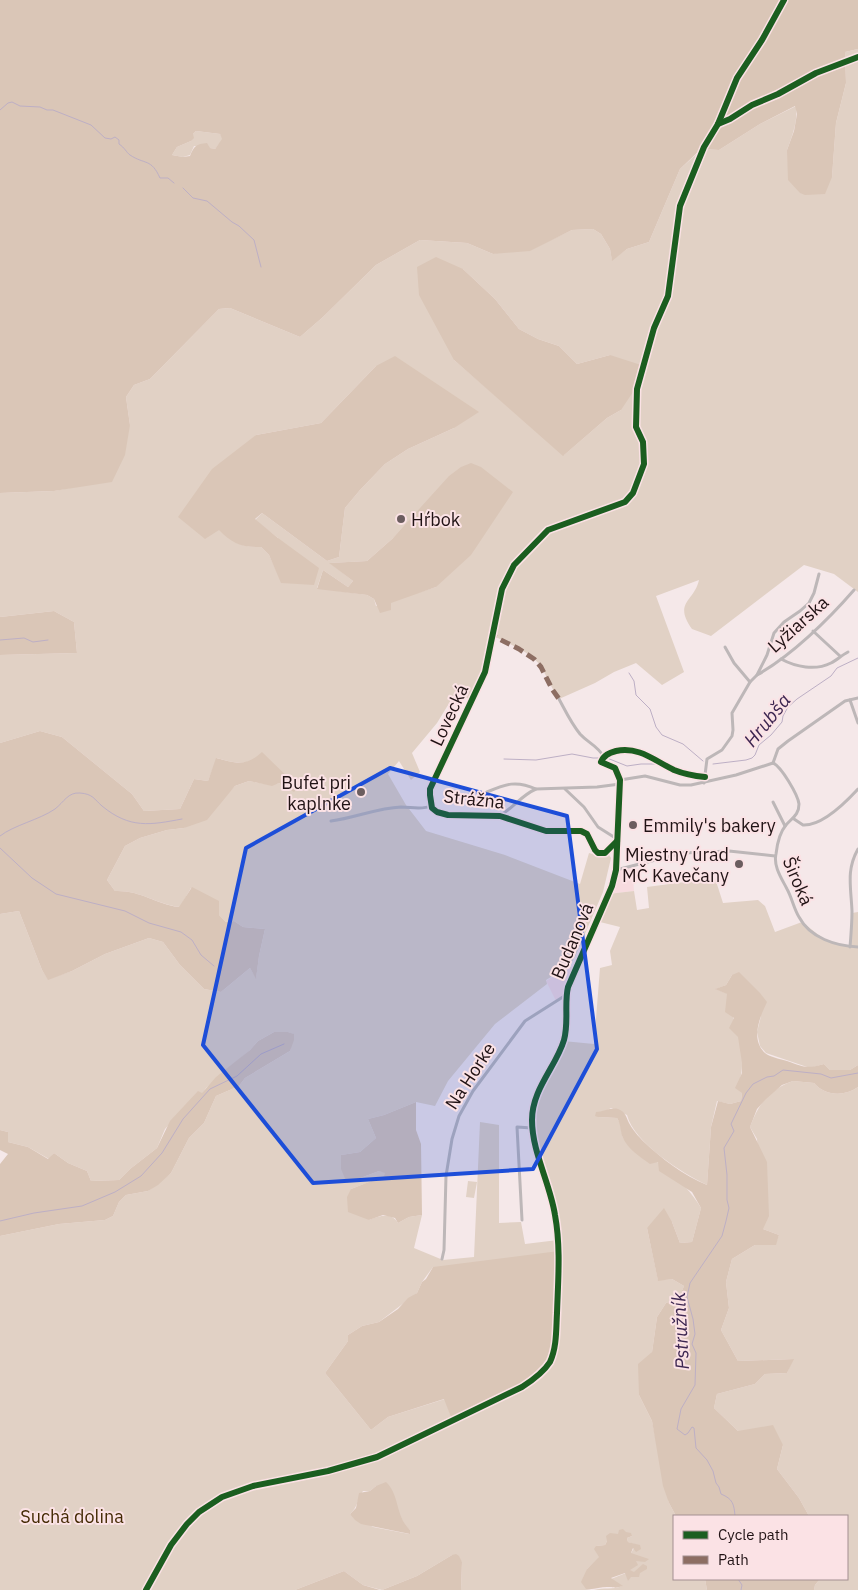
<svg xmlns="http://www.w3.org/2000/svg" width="858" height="1590" font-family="'IBM Plex Sans',sans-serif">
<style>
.built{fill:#f7dbdf}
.green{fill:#e1d1c5;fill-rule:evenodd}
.forest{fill:#dac6b7;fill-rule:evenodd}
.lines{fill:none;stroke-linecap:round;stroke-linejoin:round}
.stream{stroke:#bdafc5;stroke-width:1}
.street{stroke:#bdb7b8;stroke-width:3}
.secondary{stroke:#bdb7b8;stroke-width:4.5}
.quiet{stroke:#8d6e63;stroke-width:5;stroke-dasharray:10 5;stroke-linecap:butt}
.cycleway-casing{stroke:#fbe2e5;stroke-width:9}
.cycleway{stroke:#1b5e20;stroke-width:6}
.marked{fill:#1d4ed8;fill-opacity:0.2;stroke:#1d4ed8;stroke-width:4;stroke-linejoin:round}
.poi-dot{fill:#6b5d5f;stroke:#fbe2e5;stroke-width:2}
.labels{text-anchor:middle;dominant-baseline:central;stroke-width:4;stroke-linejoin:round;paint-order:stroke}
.poi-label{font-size:18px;fill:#201214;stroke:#fbe2e5;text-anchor:start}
.street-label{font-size:18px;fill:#201214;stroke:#fbe2e5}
.park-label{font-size:18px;fill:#442a04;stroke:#fbe2e5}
.water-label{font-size:19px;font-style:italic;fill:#3d2651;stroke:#fbe2e5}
</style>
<rect width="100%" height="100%" fill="#f5e8e9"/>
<!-- built -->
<g class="built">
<path d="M632,865l2,26 -26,3 8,-24z"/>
<path d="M569,966l6,3 -9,26 -10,6 -10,-20z"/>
</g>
<!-- green -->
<g class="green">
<path d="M858,49v543l-24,-18 -30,-9 -93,71 -19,-7c-19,-27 2,-27 7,-49l-43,16 28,76 -22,13 -26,-22 -22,9 -19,11 -36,16c-8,-11 -12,-23 -19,-34 -11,-14 -31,-21 -46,-29l-9,36 -14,28 -15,-8 -19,31 -25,30 8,19 -9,8 -12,-19 -11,13 18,31 20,26 79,24 75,29 9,-31 7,2h13l2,3 -8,34 -28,65 -6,9 -23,14 1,4 -52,40 -47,57 -13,25 -19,-4 -32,13 -16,4 8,19 -16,14 -19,3 6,28 32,-12 7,1 -1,4 -34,13 18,31c11,-4 22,-8 29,3l11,-6 13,-2 -8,33 29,12 31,-3 6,-135 19,3v98l22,-1 4,22 33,-4 -3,-25 -21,-76 -1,-32 30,-66 31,3 6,-76 12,-3 -2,-14 10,-24 -24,-6 12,-27 26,-3 3,19 12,-2 -2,-21 68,-9 8,25 35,-3 7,6 10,26 27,-10 23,18 25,7 2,-34 6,-1v153l-8,5h-20l-6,-6 -14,4 -44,-15 -6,-7 -3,-14 4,-16 -29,-41 -6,10 -10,4 12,5c-2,8 2,15 5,23 7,19 13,46 6,66l3,10 -1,8 -11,3 -13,-3 -6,26 -4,58c-25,-12 -73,-42 -80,-70l-16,-7 -7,4 -6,5 19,1 3,5 3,15c29,20 60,39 78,70l-9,34 -12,1 -8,-21 -25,6 11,52 14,-1 12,7 -5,12 -13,5 -9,14 -5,35 -13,43 13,26 17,82 7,13h-2v63h31l2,11h-113c10,-3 19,0 28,-4l-11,-7 15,-6 2,3 6,-3 -5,-3 2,-17 3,-5 6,1v-3l-12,-4 -1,-4 5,-2 -14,-2 -11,7 -2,4 -9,1 4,11 -13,12 -1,20 5,1h-130l1,-28 -10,-7 -35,21 -35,14 -19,-5 -19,-14 -49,19h-295v-354l59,-12 46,-4 8,-4 6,-14 7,-7 22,-4 23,-18 18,-35 15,-15 12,-27 23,-10 6,-8 45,-27 3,-17 -5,-2h-14l-16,9 -8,9 -44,38 -4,6 -4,-2 -33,37 -8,19 -27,21 -11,11 -28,1 -4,-10 -19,-8 -14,-10 -5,6 -21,-12 -20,-5v-10l-8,-2v-216l19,-3 23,59 6,9 24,-8 33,-17 44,-16 14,4 17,23 24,24 17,3 29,-24 6,10 3,-22 6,-27 -22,-2 -9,-6 -8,1 -35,-34 -11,19c-25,-3 -39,-17 -65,-16l-8,-11 18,-34 15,-8 27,-8 17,-2 38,-28 13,-14 14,-5 22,4 8,-2 15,8 -40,-31c-13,5 -24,2 -37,-2l-9,23 -14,-2 -14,30 -36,2 -12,-17 -70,-57 -22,-6 -40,12v-88l77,-2 -3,-31 -20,-11 -54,6v-124l54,-2 21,-4 55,-62 -4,-28 8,-12 16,-6 69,-70 11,-1 70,29 23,-20 53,-52 44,-25 47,3 26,11 60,-15 19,-9 21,-1 8,5 9,15 2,11 15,-11 22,-7 31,-73 22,-20 17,1 41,-26 36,-18c2,16 -4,30 -9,44l45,27 4,-54 10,-40 -1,-31zM463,269l32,30 24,30 19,10 21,7 18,18 33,-9 11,55 -14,8 -43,37 -110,-95zM376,366l78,62 -46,21 -23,15 -25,26 -15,18 -6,49 -12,4 -65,-48 -7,7 23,18 4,45 -13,-28 -8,-8c-18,1 -30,-5 -42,-18l37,-94 65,-12zM436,492v95l-60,19 -2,-7 -7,-4 -50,-7 6,-18 25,17 5,-6 -23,-18 37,-2 25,-22zM433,1267l19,153 -7,-21 -57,18 -17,13 -46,-57 23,-32v-6l14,-9 17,-4 38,-29 5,-11zM376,1486l23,29 3,8 8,7 -1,4 -36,-7 -23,-13c9,-8 6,-14 13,-23h7z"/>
<path d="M196,131l24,3 3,5 -8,10 -21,-3 -4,9 -7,2 -11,-2 5,-8 14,-6 2,-7z"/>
<path d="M793,1081l21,2c11,13 30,14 44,4v503h-44l1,-5 5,-6h27v-63h-38l-10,-18 -22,-29 6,-24 -45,-14 -24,-23 3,-14 38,-10 10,-10 22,-1 6,-14 -55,2 -17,-31 8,-22 -3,-26 6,-23 23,-14h20l4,-10 -16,-6 -6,-90 -7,-12c9,-24 19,-37 43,-46z"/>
<path d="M468,1181l9,1 -3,16 -8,-1z"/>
</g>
<!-- forest -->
<g class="forest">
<path d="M0,0h858v49l-13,3 1,31 -10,40 -4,54 -7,17 -20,1 -5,-2 -12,-13 -1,-30 7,-19 3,-17 -2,-8 -35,18 -41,26 -18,-1 -21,20 -31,73 -22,7 -15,12 -2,-12 -9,-15 -8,-5 -21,1 -42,21 -37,3 -26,-11 -47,-3 -44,25 -53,52 -23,20 -70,-29 -11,1 -69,70 -16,6 -8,12 4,28 -5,30 -13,27 -58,9 -54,2zM196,131l24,3 2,5 -7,10 -5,-1 -3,-5c-11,1 -13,3 -17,13l-7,1 -11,-2 5,-8 14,-6 3,-3 -1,-4z"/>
<path d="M436,257l27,12 32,30 24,30 19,10 21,7 18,18 33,-9 31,10 -6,24 -14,21 -14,8 -44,38 -109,-96 -35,-65 -2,-28z"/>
<path d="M395,356l84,56 -25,16 -46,21 -23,15 -25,26 -15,18 -6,49 -12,4 -65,-48 -7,6 23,19 41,30 -5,17 -33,-2 -12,-28 -8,-8c-20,1 -29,-4 -42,-17l-14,9 -27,-22 34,-48 44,-34 65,-12 55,-57z"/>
<path d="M471,463l10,4 32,25 -42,63 -35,32 -45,16v7l-11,3 -6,-14 -7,-4 -50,-6 6,-19 25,17 5,-6 -24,-18 38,-2 25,-22 57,-63 12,-9z"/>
<path d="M54,611l20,11 3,31 -77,2v-38z"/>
<path d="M40,731l22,6 70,57 12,17 36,-2 14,-30 14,2 8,-23c20,5 30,9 46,-6l36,35 -4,5 -15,-9 -7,3 -23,-5 -14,5 -28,34 -23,8 -17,2 -27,8 -15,8 -18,34 8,11c26,-1 40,13 64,16l13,-20 27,14v14l7,7 8,-1 9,6 22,2 -6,27 -3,23 -6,-11 -29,24 -17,-3 -24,-24 -17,-23 -14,-4 -44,16 -33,17 -24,9 -6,-10 -23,-59 -19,3v-171z"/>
<path d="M739,972l21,21 7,9c-7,15 -17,37 -2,51 5,4 15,6 22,8 17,6 19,8 37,3l6,6h20l8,-5v22c-14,10 -33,9 -44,-4l-21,-2 -11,4 -16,14 -9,10 -7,18 17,35 2,54 -6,13 16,6 -3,10h-21l-23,14 -6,23 3,26 -8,22 17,31 56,-2 -7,14 -22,1 -10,10 -38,10 -3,14 24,23 35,-6 10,20 -6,24 22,29 10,18h-133l-7,-13 -6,-17 -11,-65 -13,-26 -1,-31 14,-12 5,-35 9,-14 13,-5 5,-12 -12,-7 -14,2 -11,-53 17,-20 8,14 8,21 12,-1 9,-34 -9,-16 -33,-21 -1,-9 -8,2c-10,-7 -22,-15 -27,-26 -3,-7 -2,-14 -6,-20l-19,-1 -3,-1 1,-4c7,0 15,-5 22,-3 8,3 8,8 11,14 3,6 10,14 14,18 19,18 40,34 64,44l4,-58 7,-26 12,3 11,-3 1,-8 -7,-5 7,-15v-10l-4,-26 -9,-9 5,-10 -9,-6 2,-18 -12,-5 11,-4 6,-10z"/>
<path d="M274,1032h14l6,2v6l-4,11 -45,27 -6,8 -23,10 -12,27 -15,15 -18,35 -13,12 -10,6 -22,4 -7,7 -6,14 -8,4 -46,4 -59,12v-72l8,-10 -8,-4v-20l8,2v10l20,5 20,12 6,-6 14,10 19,8 4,10 28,-1 11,-11 27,-21 13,-27 28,-30 4,2 14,-16 34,-27 8,-9z"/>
<path d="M416,1102v28l5,14 1,71 -13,2 -11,6 -3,-5 -12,-3 -14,5 -21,-8 -1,-15 4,-8 33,-13 1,-3 -6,-2 -32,12 -6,-14v-14l19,-3 16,-14 -8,-19 16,-4z"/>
<path d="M559,1251v21l-6,83 -23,27 -78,38 -8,-21 -56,18 -17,13 -46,-57 23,-32v-6l14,-9 17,-4 19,-13 10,-11 9,-5 5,-11 4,-3 7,-12z"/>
<path d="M386,1482c14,13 9,34 24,48v4l-49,-10 -6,-4 -5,-6 6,-6 3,-15 11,-2 6,-5z"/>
<path d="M623,1529l3,3 5,1 1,3 -5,2 1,4 12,3 1,4 -5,3 -3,-4 -2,5 18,6 -4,3 -9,-1 2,4 -8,5 4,2 9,-8 4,2v3l-7,4 -1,4h-8l-3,4 -3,-8 -14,5 12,8c-10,3 -7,1 -16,1 -7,0 -13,3 -21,2l-5,-7 6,-13 12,-12 -5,-8 2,-3 9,-1 2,-4 -1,-5 4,-3 8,1 1,-4z"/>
<path d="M456,1554l3,2 3,6 -1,28h-79l35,-14 35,-21z"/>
<path d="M344,1571l19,14 17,5h-85z"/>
<path d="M705,1579h115l-5,6 -1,5h-107z"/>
</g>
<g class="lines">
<!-- stream -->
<g class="stream">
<path d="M0,110l8,-7 4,-1 8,4 20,1 7,3h6l38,15 14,13 6,1 4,-2 4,3v4c6,4 7,8 11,11 15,10 21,3 30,23h8l6,5"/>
<path d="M183,188l10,10 14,3 25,21 7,4 15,14 7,27"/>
<path d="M0,640l24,-2 9,4 15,-2"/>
<path d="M629,673l5,8 2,14 14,14 6,18 6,8 21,9 20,17"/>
<path d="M607,758l20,8 14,-2h18"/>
<path d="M504,759l32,1 36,-6 21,4h9"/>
<path d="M713,764l33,-4 6,-2 3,-3 4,-10 12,-10 11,-13 1,-6 5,-9 9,-8 34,-23 6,-8 21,-10"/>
<path d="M668,769l12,7 19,4"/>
<path d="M0,836c14,-11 39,-16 55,-27 9,-7 13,-17 25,-16 13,1 14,6 22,13 28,23 48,19 80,13"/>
<path d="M0,848l32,30 24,16 69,17 24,12 32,9 11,8 9,15 13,11"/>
<path d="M0,1221l34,-8 48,-7 33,-14 26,-16 21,-23 21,-34 27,-30 27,-13 24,-22 23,-10"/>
<path d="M735,1516c-1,-12 -2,-17 -14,-22l-2,-7 -3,-4 -3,-12 -6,-11 -11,-12 -2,-20 -2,-1 -4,6 -3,2 -8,-6 4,-20 14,-24 1,-32 -4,-9 3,-10 -2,-15 -6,-22 3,-14 32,-47 4,-15 3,-13 -2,-8v-25l-3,-27 10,-17 -3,-7 15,-31 7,-9 14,-7 7,-1 9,-6 38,4 10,4 27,-5"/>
<path d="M738,1579l4,6 -1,5"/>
</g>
<!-- street -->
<g class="street">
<path d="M813,631l27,25"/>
<path d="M725,647l9,16 16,19"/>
<path d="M781,659c15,8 34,12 50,4 6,-3 11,-8 17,-11"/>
<path d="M757,675c34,-19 71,-55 97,-85"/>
<path d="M559,699c7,13 12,24 21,35 9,10 16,10 24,23"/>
<path d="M850,700l8,23"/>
<path d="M773,763c8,3 25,32 26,41 0,11 -7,14 -13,21 -6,7 -9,20 -10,29 -3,12 6,25 11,35 5,9 7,20 12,28 11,21 37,29 59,30"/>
<path d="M773,763l5,-14 10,-8 57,-40 13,-3"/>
<path d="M705,777c-11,-1 -21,-3 -31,-7 -19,-9 -35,-24 -58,-19 -7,2 -12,4 -15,11l14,6 5,12 25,-4 35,9h11l45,-10 37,-12"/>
<path d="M704,783l3,-24 15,-9 10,-14 1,-6 -1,-17 18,-31 7,-7 10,-20 7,-22 10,-11 16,-11 9,-8 5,-10 5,-19"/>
<path d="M565,789l19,18 14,20 19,12"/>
<path d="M487,792c19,-8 29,-12 49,-3"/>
<path d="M773,802l12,24"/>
<path d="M431,806c7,14 52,10 66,10 17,0 32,11 48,14 12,3 27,-4 38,1 8,4 9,16 15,22h7l12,-12"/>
<path d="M431,806l-1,-11 1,-10 51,-105 6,-19 5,-25"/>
<path d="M501,815c13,-8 21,-20 35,-26l61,-2 23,-3"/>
<path d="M794,819l9,6c19,1 43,-23 55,-36"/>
<path d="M331,821c24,-3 46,-13 70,-14 10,0 21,3 30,-1"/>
<path d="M616,870l67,-17 46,-2 46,5"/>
<path d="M850,947c1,-12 2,-24 2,-36 -1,-24 -6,-41 6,-62"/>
<path d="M522,1220l-5,-93 15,1"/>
<path d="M442,1259l2,-9 2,-74 6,-37 7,-23 14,-25 52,-70 41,-26"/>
</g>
<!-- secondary -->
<path class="secondary" d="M146,1590l25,-45 16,-21 12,-12 23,-15 31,-11 75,-15 49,-14 145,-70c19,-12 31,-25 34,-48 1,-42 7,-85 -1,-126 -6,-29 -25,-67 -23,-96 1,-29 24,-50 32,-77 5,-18 0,-36 4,-53l47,-111 5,-73v-23"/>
<!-- quiet -->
<path class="quiet" d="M495,630l-2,6 26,13 15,10 7,8 11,22 7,10"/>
<!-- cycleway casing -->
<g class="cycleway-casing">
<g id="cycleway">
<path d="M718,124l12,-5 22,-14 26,-11 38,-21 42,-16"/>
<path d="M617,841l-12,12h-7l-3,-3 -8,-16 -6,-3h-35l-46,-15 -52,-1 -11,-3 -5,-4 -2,-13v-6l55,-117 17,-83 12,-24 34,-35 77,-28 8,-9 11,-29 -1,-22 -7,-15 1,-38 17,-61 14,-32 12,-90 24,-59 14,-23 19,-46 25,-38 22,-40"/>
<path d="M146,1590l25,-45 16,-21 12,-12 23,-15 31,-11 75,-15 49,-14 145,-70c11,-7 21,-14 28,-25 7,-15 6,-33 7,-49 1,-32 4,-65 -2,-98 -5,-32 -23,-63 -23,-95 0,-31 24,-53 32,-80 5,-18 0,-36 4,-53l44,-101 4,-16 4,-90 -5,-12 -14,-6c3,-7 8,-9 15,-11 23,-5 39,10 58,19 10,4 20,6 31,7"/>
</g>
</g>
<!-- cycleway -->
<use href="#cycleway" class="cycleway"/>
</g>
<!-- marked area -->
<path class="marked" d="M390,768l177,48 30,233 -64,120 -220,14 -110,-138 43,-197z"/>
<!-- markers -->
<g class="poi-dot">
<circle cx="401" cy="519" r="5"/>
<circle cx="361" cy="792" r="5"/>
<circle cx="633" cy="825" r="5"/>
<circle cx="739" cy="864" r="5"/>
</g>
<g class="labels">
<!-- poi labels -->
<g class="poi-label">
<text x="411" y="519">Hŕbok</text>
<text x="351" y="782" text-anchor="end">Bufet pri<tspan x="351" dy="21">kaplnke</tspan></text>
<text x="643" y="825">Emmily's bakery</text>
<text x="729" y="854" text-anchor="end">Miestny úrad<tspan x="729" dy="21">MČ Kavečany</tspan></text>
</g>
<!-- street labels -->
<g class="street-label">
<text transform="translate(798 624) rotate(-42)">Lyžiarska</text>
<text transform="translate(449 715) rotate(-65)">Lovecká</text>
<text transform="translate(474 799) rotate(6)">Strážna</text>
<text transform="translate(798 881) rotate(67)">Široká</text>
<text transform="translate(572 941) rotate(-67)">Budanová</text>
<text transform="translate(470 1076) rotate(-57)">Na Horke</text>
</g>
<!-- park labels -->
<g class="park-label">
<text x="72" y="1516">Suchá dolina</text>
</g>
<!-- water labels -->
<g class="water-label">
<text transform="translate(767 720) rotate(-51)">Hrubša</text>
<text transform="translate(680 1331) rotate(-93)">Pstružník</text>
</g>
</g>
<!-- legend -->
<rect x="673" y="1515" width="175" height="65" fill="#fbe2e5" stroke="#a38f91"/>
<rect x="683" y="1531" width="25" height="8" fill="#1b5e20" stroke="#a38f91"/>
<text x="718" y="1540" font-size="15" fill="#201214">Cycle path</text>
<rect x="683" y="1556" width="25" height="8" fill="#8d6e63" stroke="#a38f91"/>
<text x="718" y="1565" font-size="15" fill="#201214">Path</text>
</svg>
